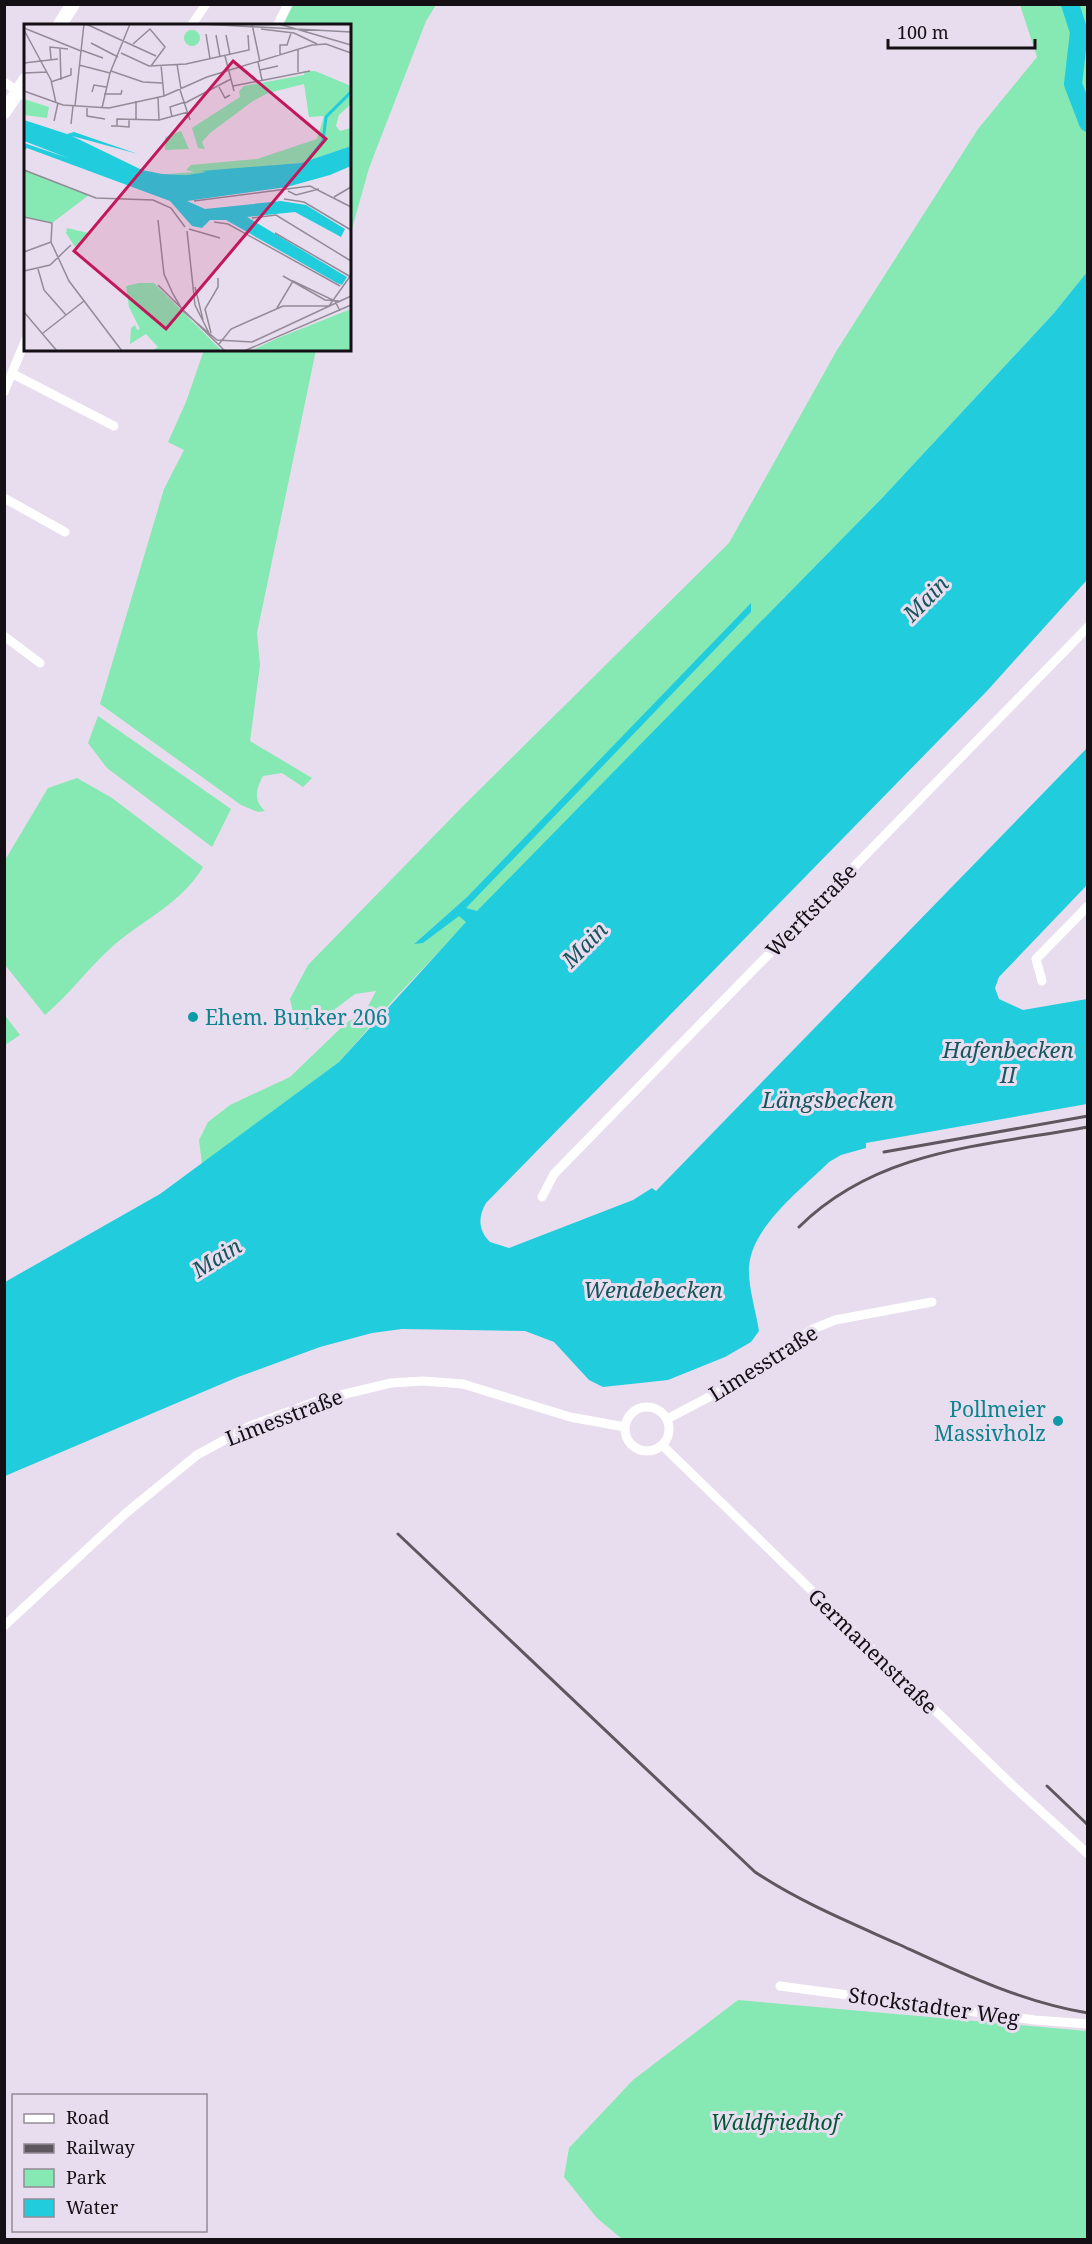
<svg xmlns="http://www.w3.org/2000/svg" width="1092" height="2244" font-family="'Noto Serif',serif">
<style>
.green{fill:#86e8b3}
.water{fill:#21cddd}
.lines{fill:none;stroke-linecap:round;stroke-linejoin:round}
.river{stroke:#21cddd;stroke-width:18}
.street{stroke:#fff;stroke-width:9}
.secondary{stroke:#fff;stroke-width:14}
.rail{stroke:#5e5760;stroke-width:3}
.culture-dot{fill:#0f9aa8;stroke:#e8ddee;stroke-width:2}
.labels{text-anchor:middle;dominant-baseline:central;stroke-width:6;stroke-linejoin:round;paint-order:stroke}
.street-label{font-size:21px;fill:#130f14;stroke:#e8ddee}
.culture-label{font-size:21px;fill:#0d838f;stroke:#e8ddee;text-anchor:start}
.park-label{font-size:21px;font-style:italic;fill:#005937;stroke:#e8ddee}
.water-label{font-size:22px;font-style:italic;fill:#16565d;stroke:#e8ddee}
.inset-river{fill:none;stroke:#21cddd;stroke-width:3}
.inset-road{fill:none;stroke:#938b97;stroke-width:1.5}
.view{fill:#c2185b;fill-opacity:0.15;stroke:#c2185b;stroke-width:3}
.inset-edge{fill:none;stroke:#130f14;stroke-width:3}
</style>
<rect width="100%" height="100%" fill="#e8ddee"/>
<!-- green -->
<g class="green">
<path d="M293,5h143l-10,16 -57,147 -19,68v-210l-67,-1z"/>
<path d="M1020,5h67v267l-33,41 -171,184 -406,415 -12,-4 286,-296v-8l-284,293 -52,46h8l36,-28 8,7 -72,76 -56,64 -137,102 -3,-24 9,-18 22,-17 60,-28 55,-53 21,-14 10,-19 -21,3 -48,36 -13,-13 -4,-18 18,-34 157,-161 264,-261 108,-193 141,-221 59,-72z"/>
<path d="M204,350h112l-59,283 3,32 -10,76 62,37 -9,9 -21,-14 -19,3c-7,13 -10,24 2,35l-7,1 -17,-7 -141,-101 64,-215 20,-39 -16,-8 18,-40z"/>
<path d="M98,716l133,93 -19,38 -105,-79 -19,-25z"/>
<path d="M77,778l35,20 91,69c-21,36 -59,52 -90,79 -24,21 -43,48 -68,69l-40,-50v-105l43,-72z"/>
<path d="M4,1014l16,21 -15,10h-1z"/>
<path d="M738,2000l349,31v208h-465l-25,-21 -33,-41 5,-29 64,-68z"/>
</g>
<!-- water -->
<path class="water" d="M1087,272v308l-100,111 -501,512c-8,14 -8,27 4,39l19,6 124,-48 19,-12 4,3 431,-443v137l-88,92 -4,11 4,11 24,11 64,-11v105l-221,39v5l-25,7 -12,7c-27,27 -77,64 -80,105 -1,20 7,44 10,64l-8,11 -26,15 -57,23 -65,7 -14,-7 -35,-38 -29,-11 -123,-2 -30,4 -52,14 -82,30 -233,99v-194l155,-88 179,-132 127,-140 -7,-6 -36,27 -9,1 53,-47 284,-294v9l-285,296 11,3 406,-414 171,-184z"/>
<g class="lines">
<!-- river -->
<path class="river" d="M1070,4l9,28 -6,52 15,39"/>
<!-- street -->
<g class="street">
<path d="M191,26l15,-22"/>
<path d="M277,26l11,-22"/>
<path d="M4,82l22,15"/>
<path d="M13,374l101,52"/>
<path d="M4,392l22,-53"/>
<path d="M4,498l61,34"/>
<path d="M4,636l36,27"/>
<path d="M1042,981l-6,-22 52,-53"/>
<path d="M542,1197l12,-23 534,-547"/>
<circle cx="647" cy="1429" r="22"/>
<path d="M667,1419l65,-34 81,-56 22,-9 97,-18"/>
<path d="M663,1446l349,339 76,69"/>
<path d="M4,1626l122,-113 71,-58 53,-29 70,-26 71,-17 32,-2 40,3 107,33 55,10"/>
<path d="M780,1986l255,34 53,4"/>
</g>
<!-- secondary -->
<g class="secondary">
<path d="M59,26l14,-22"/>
<path d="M4,112l22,-33"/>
</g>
<!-- rail -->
<g class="rail">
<path d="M884,1152l204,-36"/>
<path d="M799,1227c79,-78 185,-81 289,-100"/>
<path d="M398,1534l357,338c45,30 94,50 143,72 61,28 123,58 190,69"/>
<path d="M1047,1786l41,39"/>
</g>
</g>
<!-- markers -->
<g class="culture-dot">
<circle cx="193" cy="1017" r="6"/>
<circle cx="1058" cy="1421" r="6"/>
</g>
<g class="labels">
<!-- street labels -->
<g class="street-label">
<text transform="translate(811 910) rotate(-46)">Werftstraße</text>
<text transform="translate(763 1363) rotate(-32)">Limesstraße</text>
<text transform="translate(284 1417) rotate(-21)">Limesstraße</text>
<text transform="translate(873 1651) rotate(44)">Germanenstraße</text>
<text transform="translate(934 2006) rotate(8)">Stockstadter Weg</text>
</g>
<!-- culture labels -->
<g class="culture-label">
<text x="205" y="1017">Ehem. Bunker 206</text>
<text x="1046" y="1409" text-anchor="end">Pollmeier<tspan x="1046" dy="24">Massivholz</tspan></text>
</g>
<!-- park labels -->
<g class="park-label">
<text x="775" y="2122">Waldfriedhof</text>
</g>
<!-- water labels -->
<g class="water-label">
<text transform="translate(925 598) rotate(-45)">Main</text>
<text transform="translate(584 944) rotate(-45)">Main</text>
<text x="1008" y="1049">Hafenbecken<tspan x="1008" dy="25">II</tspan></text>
<text x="828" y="1099">Längsbecken</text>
<text transform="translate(216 1257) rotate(-32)">Main</text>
<text x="653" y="1289">Wendebecken</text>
</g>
</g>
<!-- overview -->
<g transform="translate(24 24)">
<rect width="327" height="327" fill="#e8ddee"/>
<path d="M160 14a8 8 0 1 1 16 0a8 8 0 1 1-16 0ZM281,47h10l36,15v18l-12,11 -3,11 4,5 11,-3v18l-50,17 -114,12 -19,-1 26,-2 -8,-2 5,-5 66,-6 60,-20 7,-23 -15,1 -5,-33 -36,9 -15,8 -43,32 -8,9 3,7 -7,-1 -6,-20 48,-31 -1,-6 5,-5 60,-11zM0,75l25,8 -2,11 -23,-3zM157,107l8,18 -24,1v-13zM0,146l65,25 -37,28 -28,-6zM43,204l21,5 -13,14 -9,-14zM115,259h15l68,68h-71l7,-4 -12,-13 -16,10 1,-16 4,-3 2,5 3,-1 -11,-22 -3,-21zM327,285v42h-101l28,-13z" fill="#86e8b3"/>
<path d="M0,96l43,14 7,-2 64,22 -66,-18 70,34 20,4 25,1 20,-3 -6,-1 100,-8 50,-17v20l-21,9 -43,12 -100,14 18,8 76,-8 25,4 39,24 -4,8 -46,-25 -48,5 100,60 -5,8 -5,-2 -111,-63h-16l-8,8 -10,-2 -22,-25 -143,-53 -3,3v-8l44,15 -44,-17z" fill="#21cddd"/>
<path class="inset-river" d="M281,140l18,-23 3,-24 25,-25"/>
<path class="inset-road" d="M62,0l70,32M178,0l149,8M228,0l8,38M255,0l72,21M0,4l57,23M237,5l33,4 23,11M0,6l27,50 5,23M182,10l4,25M192,11l4,22M202,11l4,20M67,19l27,14M109,20l17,-15 15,18 -14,19M36,25l1,31M57,26l22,8M274,26v22M97,29l28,13 37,-2 63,-14 -1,-15M201,32l9,35M256,32v-11h7l4,-12M27,35l-1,-12 18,2M234,38l4,18M0,39l34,-4M153,40l4,25M55,41l31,8M137,41l3,31M236,46l18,-4M87,47l32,11 19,1M0,49l23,-1M27,58l20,-7v-7M209,62l77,-15M195,63l6,11 5,-3M156,66l10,30M0,67l39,14 46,3 55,-12 43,-19 105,-32 14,-1 25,9M68,68l2,-7 12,2M80,70h17l1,-4M134,74l1,22M161,79l46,-24M51,82l9,-82M63,84v8l18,3M78,84l8,-35 20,-49M148,93l-2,-10 15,-5M112,96v-19M30,97l4,-18M47,100l2,-18M87,102h6v-7l42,1 29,-8M93,102l12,1v-7M0,146l72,28 57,2 18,8 14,19M264,167l8,4 23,-6M310,173l17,-10M260,175l20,3 47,28M170,177l116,-15 41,21M0,193l28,6 -1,19 18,39 53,70M228,194l24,-3 75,46M134,196l6,54 9,20 10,17 34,29 35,2 99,-46M190,198l14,2 112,62M165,205l31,9M163,207l8,74 16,32M251,209l76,44M0,228l27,-10M14,245l6,21 22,25M0,247l26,-6 21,-20M259,252l42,24 14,1M134,261l67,66M171,263l8,33M253,284l16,-27 42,20 5,10M0,288l33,39M19,309l41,-32M187,309l-6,-24 13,-22v-9M195,320l12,-15 52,-23h46l22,-31M220,327l107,-46"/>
<path class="view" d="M209,37l93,78 -160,190 -92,-78z"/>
<rect width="327" height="327" class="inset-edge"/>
</g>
<!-- border -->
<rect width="1092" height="2244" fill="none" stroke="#130f14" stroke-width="12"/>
<!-- legend -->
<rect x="12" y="2094" width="195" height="138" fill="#e8ddee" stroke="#938b97" stroke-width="1.5"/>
<rect x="24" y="2114" width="30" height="9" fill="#ffffff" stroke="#938b97" stroke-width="1.5"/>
<text x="66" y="2124" font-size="18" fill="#130f14">Road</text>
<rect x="24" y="2144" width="30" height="9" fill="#5e5760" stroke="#938b97" stroke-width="1.5"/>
<text x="66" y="2154" font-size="18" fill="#130f14">Railway</text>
<rect x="24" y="2169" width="30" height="18" fill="#86e8b3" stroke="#938b97" stroke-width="1.5"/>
<text x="66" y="2184" font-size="18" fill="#130f14">Park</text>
<rect x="24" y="2199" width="30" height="18" fill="#21cddd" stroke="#938b97" stroke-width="1.5"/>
<text x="66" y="2214" font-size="18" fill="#130f14">Water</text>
<!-- scale -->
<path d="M888 39v9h147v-9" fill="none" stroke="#130f14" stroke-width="3"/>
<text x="897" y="39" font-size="18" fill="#130f14" stroke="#e8ddee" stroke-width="4.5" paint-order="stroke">100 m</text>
</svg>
